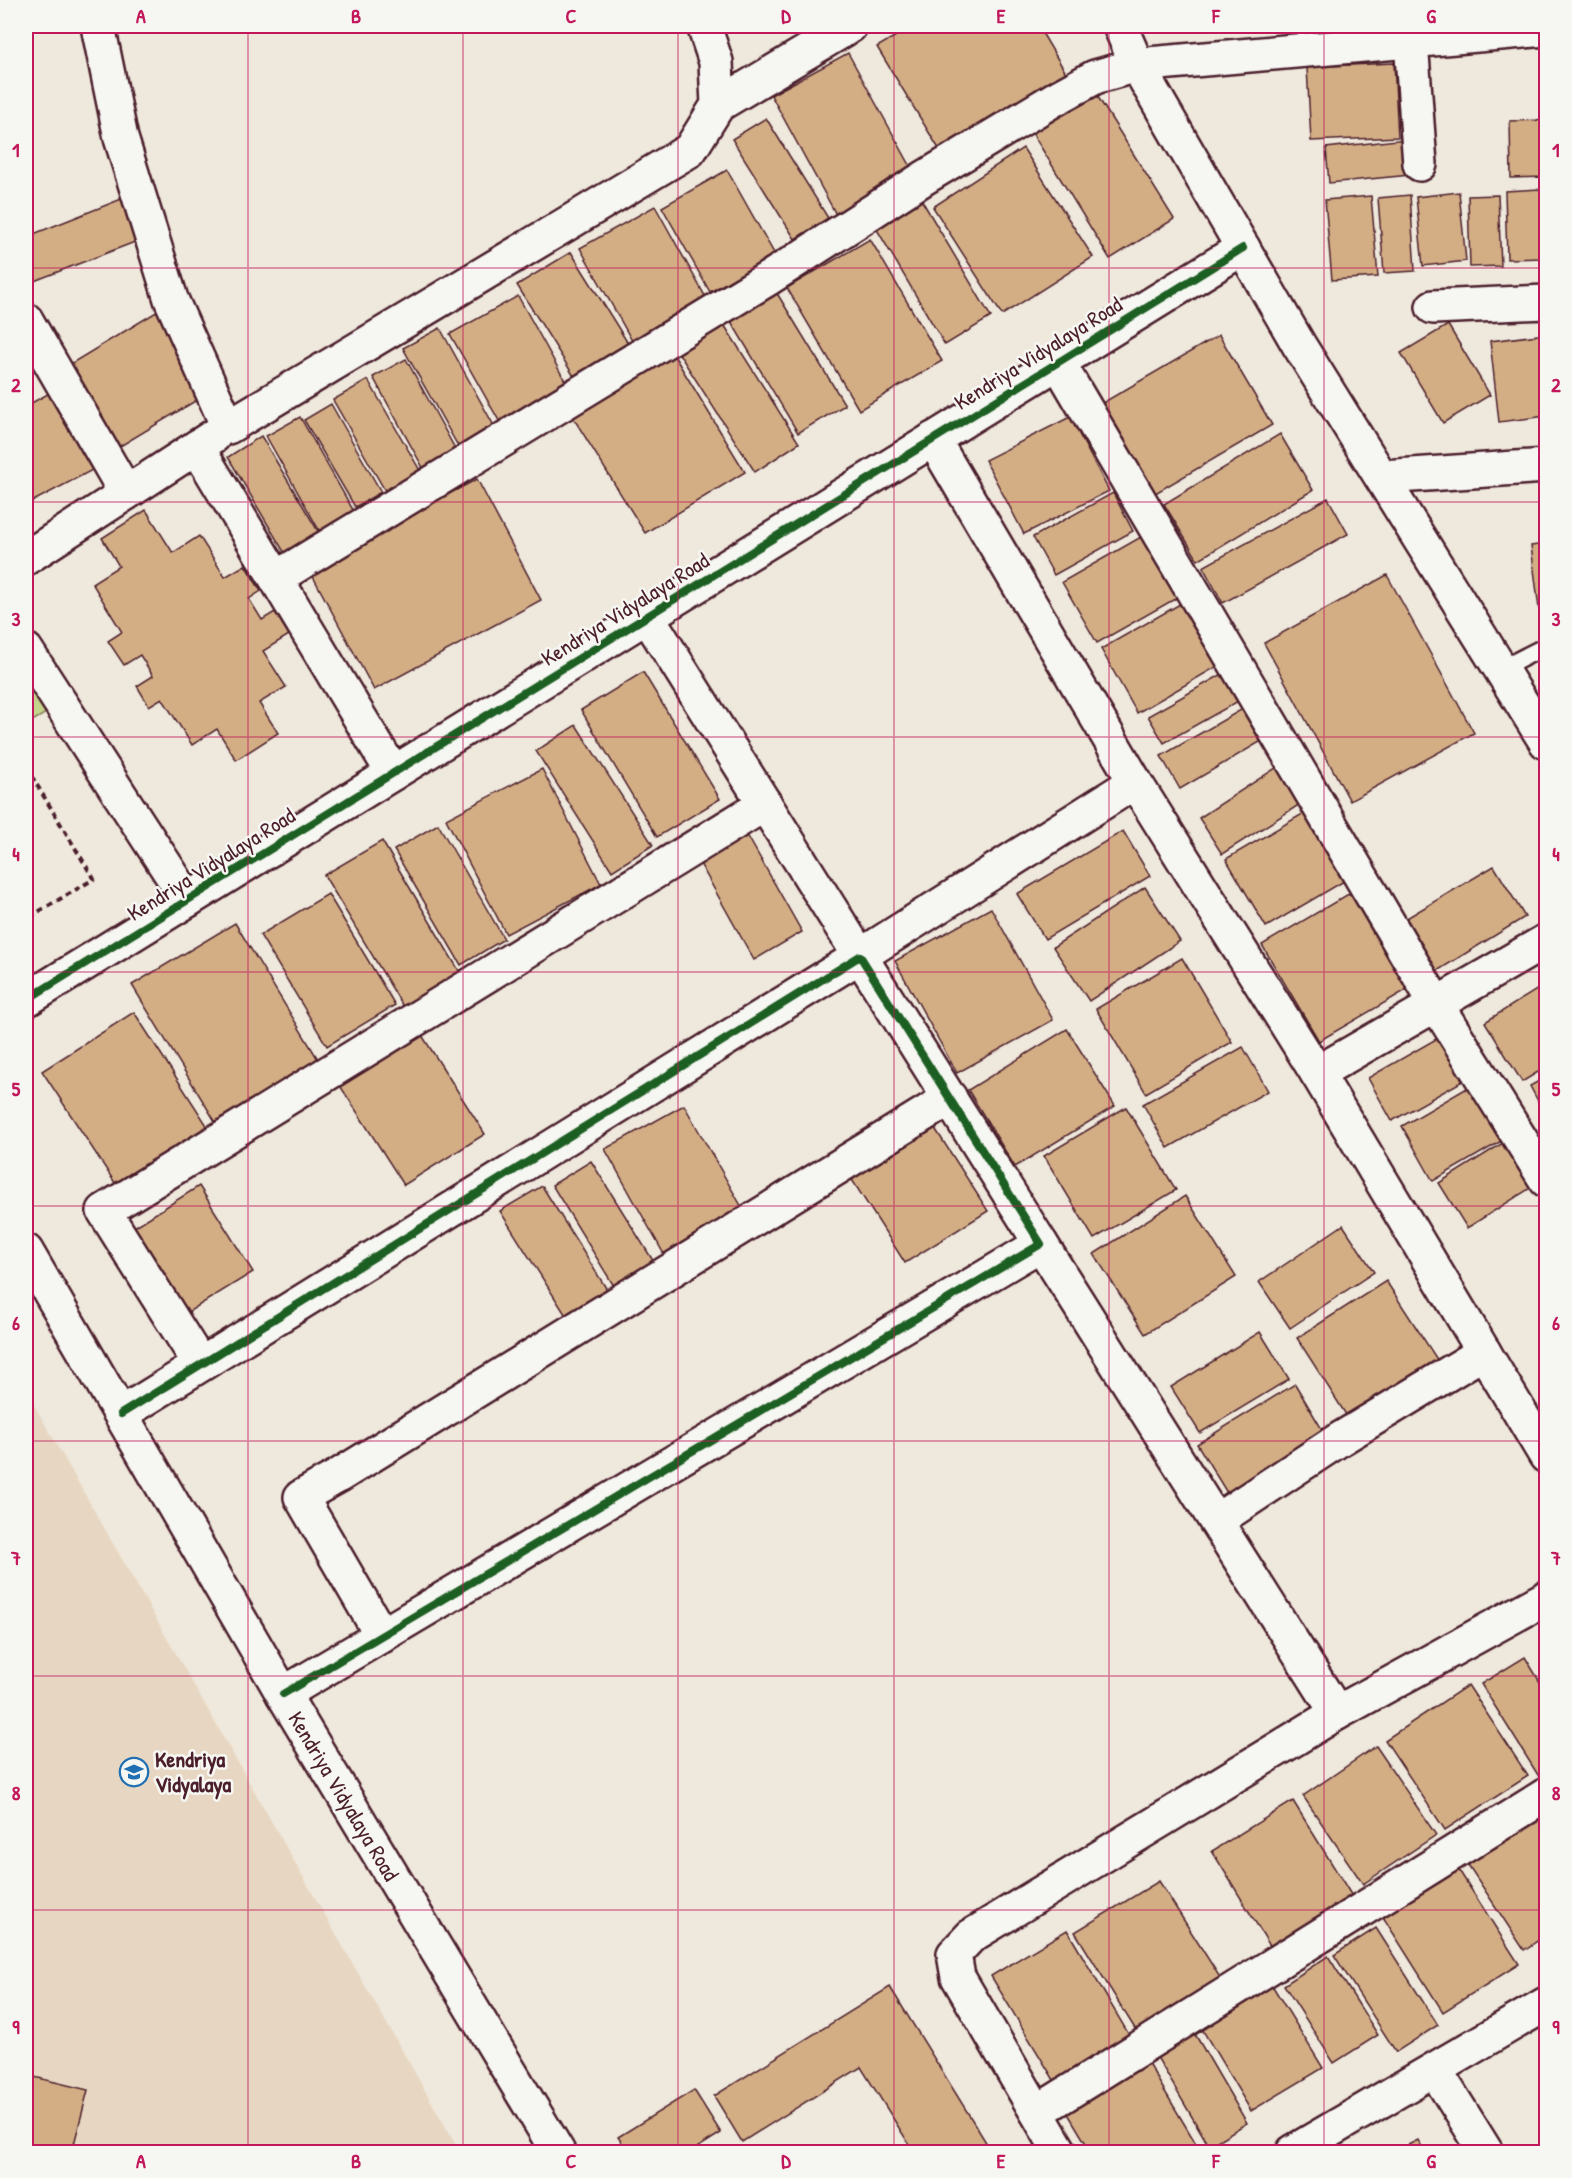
<svg xmlns="http://www.w3.org/2000/svg" width="1572" height="2178" font-family="'Patrick Hand',sans-serif">
<style>
.built{fill:#e7d7c2}
.park{fill:#c3d58a;stroke:#867a5a;stroke-width:1.5}
.building{fill:#d3ae85;stroke:#4a1f2b;stroke-width:1.5}
.lines{fill:none;stroke-linecap:round;stroke-linejoin:round}
.lane-casing{stroke:#4a1f2b;stroke-width:21}
.street-casing{stroke:#4a1f2b;stroke-width:38}
.path{stroke:#4a1f2b;stroke-width:4;stroke-dasharray:6 4.5;stroke-linecap:butt}
.lane{stroke:#f6f6f2;stroke-width:16}
.street{stroke:#f6f6f2;stroke-width:33}
.cycleway-casing{stroke:#f6f6f2;stroke-width:11}
.cycleway{stroke:#1b5e20;stroke-width:8}
.grid{fill:none;stroke:#c2185b;stroke-width:1.5;stroke-opacity:0.55}
.labels{text-anchor:middle;dominant-baseline:central;stroke-width:5;stroke-linejoin:round;paint-order:stroke}
.street-label{font-size:22px;fill:#4a1f2b;stroke:#f6f6f2}
.poi-label{font-size:22px;font-weight:bold;fill:#4a1f2b;stroke:#f6f6f2;text-anchor:start}
.neatline{fill:none;stroke:#c2185b;stroke-width:2}
.grid-label{font-size:20px;text-anchor:middle;font-weight:bold;fill:#c2185b}
</style>
<rect width="100%" height="100%" fill="#efe8dc"/>
<filter id="ink" filterUnits="userSpaceOnUse"><feTurbulence type="fractalNoise" baseFrequency=".0167" numOctaves="2"/><feDisplacementMap in="SourceGraphic" scale="12" xChannelSelector="R" yChannelSelector="G"/><feConvolveMatrix kernelMatrix="1 2 1 2 8 2 1 2 1" color-interpolation-filters="sRGB"/></filter>
<g filter="url(#ink)">
<!-- built -->
<path class="built" d="M26,1391l434,761h-434z"/>
<!-- park -->
<path class="park" d="M26,683l20,30 -20,12z"/>
<!-- building -->
<g class="building">
<path d="M913,26h125l28,47 -127,76 -62,-102z"/>
<path d="M848,53l68,123 -78,42 -67,-123z"/>
<path d="M1394,63l4,74 -87,4 -4,-74z"/>
<path d="M1093,89l81,130 -64,40 -81,-131z"/>
<path d="M766,118l62,100 -33,21 -63,-100z"/>
<path d="M1546,120v57l-35,1 -1,-57z"/>
<path d="M1406,139l4,36 -81,8 -3,-35z"/>
<path d="M1023,148l70,109 -91,58 -69,-108z"/>
<path d="M727,170l48,85 -65,37 -48,-85z"/>
<path d="M1541,189l2,69 -36,1 -2,-68z"/>
<path d="M1459,192l7,69 -43,5 -7,-69z"/>
<path d="M918,194l73,123 -46,28 -73,-124z"/>
<path d="M1410,195l5,76 -31,2 -6,-75z"/>
<path d="M1498,195l3,71 -31,1 -2,-71z"/>
<path d="M1371,196l7,81 -46,3 -7,-80z"/>
<path d="M124,198l16,42 -111,43 -3,-8v-38z"/>
<path d="M655,206l55,99 -75,41 -55,-98z"/>
<path d="M870,239l72,122 -83,49 -72,-122z"/>
<path d="M571,252l58,93 -54,33 -58,-93z"/>
<path d="M775,290l70,115 -47,28 -69,-115z"/>
<path d="M518,296l51,92 -67,38 -52,-92z"/>
<path d="M158,311l49,83 -90,54 -50,-82z"/>
<path d="M721,320l78,123 -44,29 -79,-123z"/>
<path d="M1448,325l42,70 -47,28 -42,-70z"/>
<path d="M440,328l59,107 -36,20 -60,-107z"/>
<path d="M1546,334v82l-47,6 -9,-81z"/>
<path d="M1219,335l53,90 -120,70 -53,-90z"/>
<path d="M670,349l75,123 -100,61 -76,-122z"/>
<path d="M406,359l53,97 -33,17 -53,-96z"/>
<path d="M368,380l54,94 -35,20 -54,-94z"/>
<path d="M55,390l41,78 -70,37v-99z"/>
<path d="M331,404l50,88 -26,15 -51,-87z"/>
<path d="M300,417l57,100 -34,20 -57,-101z"/>
<path d="M1070,417l39,74 -85,43 -39,-74z"/>
<path d="M1280,434l33,56 -115,70 -34,-56z"/>
<path d="M261,436l60,100 -34,21 -59,-100z"/>
<path d="M477,479l64,121 -167,90 -65,-121z"/>
<path d="M1113,493l20,38 -79,44 -21,-38z"/>
<path d="M1328,498l20,36 -125,69 -20,-36z"/>
<path d="M146,510l27,43 26,-17 26,41 20,-12 16,26 -12,8 13,21 13,-8 14,23 -26,16 23,36 -27,16 19,30 -42,27 -19,-31 -25,16 -30,-47 -13,8 -12,-20 16,-10 -13,-21 -16,10 -16,-24 14,-9 -30,-49 27,-17 -17,-28z"/>
<path d="M1148,533l34,62 -85,48 -35,-61z"/>
<path d="M1546,544v64l-7,1 -8,-63z"/>
<path d="M1387,575l87,158 -124,68 -86,-158z"/>
<path d="M1187,600l36,63 -86,50 -36,-64z"/>
<path d="M643,672l77,127 -63,38 -76,-127z"/>
<path d="M1226,672l16,27 -78,44 -16,-27z"/>
<path d="M1246,707l19,32 -85,50 -19,-33z"/>
<path d="M576,725l77,120 -41,26 -76,-120z"/>
<path d="M1285,762l23,37 -86,55 -23,-36z"/>
<path d="M542,769l59,115 -95,50 -60,-115z"/>
<path d="M1311,809l40,68 -85,50 -40,-68z"/>
<path d="M438,824l66,115 -43,26 -67,-115z"/>
<path d="M1123,831l27,45 -105,63 -28,-45z"/>
<path d="M746,833l56,99 -48,28 -56,-100z"/>
<path d="M382,841l82,138 -57,34 -83,-138z"/>
<path d="M1494,866l31,51 -88,54 -32,-52z"/>
<path d="M1145,887l35,54 -91,60 -36,-54z"/>
<path d="M1357,889l58,96 -96,56 -57,-96z"/>
<path d="M328,894l67,111 -68,41 -67,-111z"/>
<path d="M991,908l62,112 -96,53 -62,-112z"/>
<path d="M235,923l86,141 -103,62 -86,-141z"/>
<path d="M1182,958l50,84 -86,51 -50,-84z"/>
<path d="M1546,984v83l-24,15 -37,-60z"/>
<path d="M134,1012l74,115 -91,59 -75,-115z"/>
<path d="M418,1029l67,105 -81,51 -67,-104z"/>
<path d="M1067,1029l48,77 -100,61 -47,-77z"/>
<path d="M1443,1035l25,43 -76,43 -24,-43z"/>
<path d="M1243,1047l25,44 -100,57 -25,-44z"/>
<path d="M1546,1077v39l-16,-30z"/>
<path d="M1479,1081l31,55 -77,45 -31,-55z"/>
<path d="M684,1105l60,106 -79,45 -60,-107z"/>
<path d="M1126,1107l50,83 -82,49 -50,-83z"/>
<path d="M929,1119l59,92 -83,52 -58,-91z"/>
<path d="M1514,1136l29,44 -76,48 -28,-45z"/>
<path d="M591,1161l66,106 -40,24 -65,-106z"/>
<path d="M199,1186l54,86 -68,42 -54,-85z"/>
<path d="M542,1186l69,110 -41,26 -70,-111z"/>
<path d="M1185,1196l51,81 -91,57 -51,-80z"/>
<path d="M1343,1225l31,47 -84,56 -31,-46z"/>
<path d="M1386,1281l54,83 -90,57 -53,-83z"/>
<path d="M1260,1332l29,47 -89,54 -29,-46z"/>
<path d="M1295,1384l34,57 -97,60 -35,-57z"/>
<path d="M1525,1657l21,35v89l-3,2 -62,-99z"/>
<path d="M1468,1685l60,91 -83,54 -60,-90z"/>
<path d="M1376,1746l60,89 -73,49 -60,-88z"/>
<path d="M1293,1801l62,100 -82,50 -61,-100z"/>
<path d="M1546,1810v125l-22,15 -61,-93z"/>
<path d="M1453,1861l66,103 -76,48 -65,-103z"/>
<path d="M1159,1881l67,106 -84,53 -67,-108z"/>
<path d="M1376,1928l62,97 -42,27 -62,-97z"/>
<path d="M1067,1930l68,115 -75,45 -69,-114z"/>
<path d="M1328,1956l50,79 -44,28 -50,-78z"/>
<path d="M1267,1977l56,91 -72,43 -55,-92z"/>
<path d="M890,1987l102,165h-78l-53,-85 -119,75 -28,-46z"/>
<path d="M1192,2029l55,94 -38,23 -55,-94z"/>
<path d="M1145,2058l56,94h-110l-27,-45z"/>
<path d="M26,2075l62,15 -16,62h-46z"/>
<path d="M694,2090l27,43 -24,15 4,4h-73l-10,-15z"/>
<path d="M1418,2140l6,12h-30z"/>
</g>
<g class="lines">
<!-- lane casing -->
<g class="lane-casing">
<path id="lane" d="M1501,669l45,-23"/>
</g>
<!-- street casing -->
<g class="street-casing">
<g id="street">
<path d="M98,26l23,112 50,161 57,128 462,-277 28,-45 -2,-43 -12,-36"/>
<path d="M1120,26l17,39 162,280 247,397"/>
<path d="M1411,41l9,123"/>
<path d="M718,105l132,-79"/>
<path d="M1433,307l113,-5"/>
<path d="M26,320l100,173"/>
<path d="M1058,362l378,642 110,176"/>
<path d="M197,447l196,326"/>
<path d="M1382,477l164,-11"/>
<path d="M26,558l188,-122"/>
<path d="M276,578l493,-300 155,-100 129,-78 42,-23 42,-12 409,-36"/>
<path d="M647,616l213,340 275,-174 -202,-343"/>
<path d="M26,650l162,250"/>
<path d="M1135,782l182,291 229,383"/>
<path d="M26,1000l1217,-752"/>
<path d="M1317,1073l229,-132"/>
<path d="M1041,1244l296,469 209,-115"/>
<path d="M26,1251l257,443 275,458"/>
<path d="M200,1364l-96,-153 661,-407"/>
<path d="M121,1414l739,-458 181,288 -758,450"/>
<path d="M1216,1521l124,-82 144,-87"/>
<path d="M382,1636l-81,-139 37,-21 612,-378"/>
<path d="M1435,2070l51,82"/>
<path d="M1037,2112l509,-317"/>
<path d="M1060,2152l-102,-175 -4,-23 17,-18 366,-223"/>
<path d="M1293,2152l253,-148"/>
</g>
</g>
<!-- path -->
<path class="path" d="M26,767l68,112 -68,40"/>
<!-- lane -->
<use href="#lane" class="lane"/>
<!-- street -->
<use href="#street" class="street"/>
<!-- cycleway casing -->
<g class="cycleway-casing">
<g id="cycleway">
<path d="M26,1000l1217,-752"/>
<path d="M121,1414l739,-458 181,288 -758,450"/>
</g>
</g>
<!-- cycleway -->
<use href="#cycleway" class="cycleway"/>
</g>
</g>
<!-- grid -->
<path class="grid" d="M248,26v2126M463,26v2126M678,26v2126M894,26v2126M1109,26v2126M1324,26v2126M26,268h1520M26,502h1520M26,737h1520M26,972h1520M26,1206h1520M26,1441h1520M26,1676h1520M26,1910h1520"/>
<!-- icons -->
<defs>
<g id="school-ring" transform="scale(1.5)"><circle r="9.5" fill="#f6f6f2" stroke="#1f6fb2" stroke-width="1.5"/><path d="M0-5L7-2L0 1L-7-2ZM-4 1L0 2.5L4 1V4Q0 6-4 4Z" fill="#1f6fb2"/></g>
</defs>
<g fill-rule="evenodd">
<use href="#school-ring" x="134" y="1772"/>
</g>
<g class="labels">
<!-- street labels -->
<g class="street-label">
<text transform="translate(1038 353) rotate(-32)">Kendriya Vidyalaya Road</text>
<text transform="translate(625 609) rotate(-32)">Kendriya Vidyalaya Road</text>
<text transform="translate(211 864) rotate(-32)">Kendriya Vidyalaya Road</text>
<text transform="translate(344 1796) rotate(59)">Kendriya Vidyalaya Road</text>
</g>
<!-- poi labels -->
<g class="poi-label">
<text x="155" y="1759">Kendriya<tspan x="155" dy="25">Vidyalaya</tspan></text>
</g>
</g>
<!-- margin -->
<rect width="1572" height="2178" fill="none" stroke="#f6f6f2" stroke-width="66"/>
<rect x="33" y="33" width="1506" height="2112" class="neatline"/>
<g class="grid-label">
<text x="141" y="23">A</text>
<text x="356" y="23">B</text>
<text x="571" y="23">C</text>
<text x="786" y="23">D</text>
<text x="1001" y="23">E</text>
<text x="1216" y="23">F</text>
<text x="1431" y="23">G</text>
<text x="16" y="157">1</text>
<text x="1556" y="157">1</text>
<text x="16" y="392">2</text>
<text x="1556" y="392">2</text>
<text x="16" y="626">3</text>
<text x="1556" y="626">3</text>
<text x="16" y="861">4</text>
<text x="1556" y="861">4</text>
<text x="16" y="1096">5</text>
<text x="1556" y="1096">5</text>
<text x="16" y="1330">6</text>
<text x="1556" y="1330">6</text>
<text x="16" y="1565">7</text>
<text x="1556" y="1565">7</text>
<text x="16" y="1800">8</text>
<text x="1556" y="1800">8</text>
<text x="16" y="2034">9</text>
<text x="1556" y="2034">9</text>
<text x="141" y="2168">A</text>
<text x="356" y="2168">B</text>
<text x="571" y="2168">C</text>
<text x="786" y="2168">D</text>
<text x="1001" y="2168">E</text>
<text x="1216" y="2168">F</text>
<text x="1431" y="2168">G</text>
</g>
</svg>
